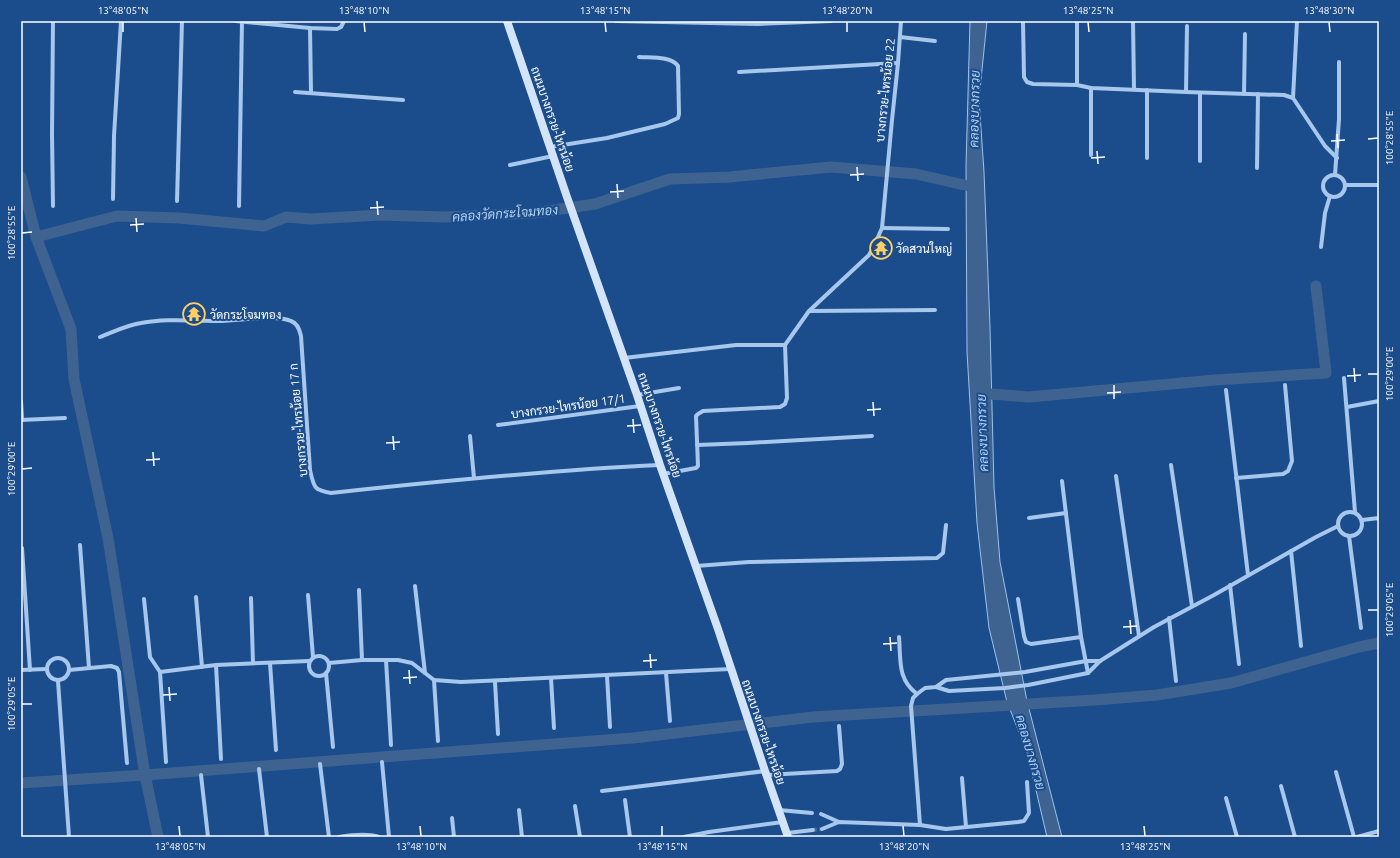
<svg xmlns="http://www.w3.org/2000/svg" width="1400" height="858" font-family="Ubuntu,Sarabun,sans-serif">
<style>
.water{fill:#3f6391;stroke:#9ac2ef}
.lines{fill:none;stroke-linecap:round;stroke-linejoin:round}
.canal{stroke:#3f6391;stroke-width:11}
.street-tunnel{stroke:#3d689d;stroke-width:4;stroke-dasharray:4 2;stroke-linecap:butt}
.street{stroke:#a7c7ed;stroke-width:4}
.secondary{stroke:#d3e4f9;stroke-width:8}
.ticks{fill:none;stroke:#fff;stroke-width:1.5}
.labels{text-anchor:middle;dominant-baseline:central;stroke-width:4;stroke-linejoin:round;paint-order:stroke}
.street-label{font-size:12px;fill:#fff;stroke:#1b4d8c}
.poi-label{font-size:12px;fill:#fff;stroke:#1b4d8c;text-anchor:start}
.water-label{font-size:13px;font-style:italic;fill:#b3d1f4;stroke:#1b4d8c}
.neatline{fill:none;stroke:#fff;stroke-width:1.5}
.ticks-label{font-size:10px;text-anchor:middle;fill:#fff}
</style>
<rect width="100%" height="100%" fill="#1b4d8c"/>
<!-- water -->
<path class="water" d="M970,21h17l-8,78 5,73 6,155 4,160 6,75 27,139 35,136h-15l-20,-85 -20,-50 -18,-74 -12,-105 -10,-171 -1,-186z"/>
<g class="lines">
<!-- canal -->
<g class="canal">
<path d="M21,177l15,60 35,92 3,50 34,159 37,237 13,62"/>
<path d="M36,237l81,-21 62,2 85,8 22,-9 25,2 69,-4 64,2 90,-4 61,-9 75,-25 60,-2 101,-10 85,7 57,13"/>
<path d="M978,393l51,4 186,-17 111,-7 -10,-87"/>
<path d="M21,783l124,-8 488,-37 180,-21 282,-17 62,-5 74,-12 128,-36 20,-4"/>
</g>
<!-- street-tunnel -->
<path class="street-tunnel" d="M813,830l9,-1"/>
<!-- street -->
<g class="street">
<path d="M53,21l-1,113 1,72"/>
<path d="M236,21l74,7 27,1 4,-2 3,-6"/>
<path d="M616,21l142,3 73,-3"/>
<path d="M1023,21l1,56 3,5 6,2 44,1 14,3 95,4 98,3 9,3 32,48 12,12"/>
<path d="M1133,21l1,68"/>
<path d="M310,28l1,65"/>
<path d="M900,37l35,4"/>
<path d="M739,72l159,-9"/>
<path d="M1077,85v-64"/>
<path d="M295,92l108,8"/>
<path d="M1186,92l1,-66"/>
<path d="M1244,94l1,-60"/>
<path d="M1293,98l4,-77"/>
<path d="M550,147l57,-9 58,-14 13,-6 1,-4 -1,-48c-7,-10 -27,-8 -39,-9"/>
<path d="M1091,155v-67"/>
<path d="M1147,158v-68"/>
<path d="M1200,161v-68"/>
<path d="M510,165l43,-9"/>
<path d="M1257,168l1,-74"/>
<path d="M1335,175l4,-56v-57"/>
<circle cx="1334" cy="186" r="11"/>
<path d="M1345,185h34"/>
<path d="M113,199l1,-63 7,-115"/>
<path d="M177,201l5,-180"/>
<path d="M239,206l3,-185"/>
<path d="M882,228l66,1"/>
<path d="M1321,247l4,-34 5,-17"/>
<path d="M810,311l125,-1"/>
<path d="M100,337c13,-5 27,-12 41,-14 25,-5 51,-2 77,-2 17,0 59,-7 73,0 6,2 9,10 10,15l9,134c4,18 4,20 21,23 110,-12 219,-23 329,-28"/>
<path d="M624,358l112,-13h49"/>
<path d="M1344,378l11,134"/>
<path d="M1226,390l22,185"/>
<path d="M637,395l42,-7"/>
<path d="M21,401l1,19"/>
<path d="M1347,407l32,-6"/>
<path d="M21,420l44,-2"/>
<path d="M498,425l142,-19"/>
<path d="M470,436l4,42"/>
<path d="M697,445l51,-2 124,-7"/>
<path d="M1171,465l21,141"/>
<path d="M663,474l33,-6 2,-2 -2,-50 2,-2 5,-3 77,-4 5,-3 2,-6 -2,-53 24,-34 60,-56 5,-9 8,-18 10,-108 6,-57 3,-42"/>
<path d="M1116,476l23,160"/>
<path d="M1236,478l47,-4 5,-3 4,-10 -7,-76"/>
<path d="M1062,481l19,156 7,36"/>
<circle cx="1350" cy="524" r="12"/>
<path d="M1029,518l37,-5"/>
<path d="M1362,520l17,-2"/>
<path d="M1349,536l12,92"/>
<path d="M80,545l9,123"/>
<path d="M22,548l8,122"/>
<path d="M1291,551l10,95"/>
<path d="M696,566l53,-4 188,-4 6,-5 3,-28"/>
<path d="M1230,585l9,79"/>
<path d="M415,586l10,87"/>
<path d="M359,590l3,70"/>
<path d="M308,595l5,62"/>
<path d="M196,597l6,70"/>
<path d="M251,598l2,65"/>
<path d="M144,599l6,58 10,15 56,-7 93,-4"/>
<path d="M1018,599l6,37 2,6 5,2 50,-7"/>
<path d="M1169,618l7,63"/>
<path d="M899,637c2,23 -2,42 18,57"/>
<circle cx="319" cy="666" r="10"/>
<circle cx="58" cy="669" r="11"/>
<path d="M386,660l5,85"/>
<path d="M270,663l6,87"/>
<path d="M329,663l33,-3h36l14,3 22,17 27,2 269,-13"/>
<path d="M216,665l5,94"/>
<path d="M21,670l25,-1"/>
<path d="M69,670l42,-4 6,2 2,4 8,91"/>
<path d="M160,672l6,90"/>
<path d="M326,673l7,74"/>
<path d="M666,673l4,48"/>
<path d="M607,676l3,51"/>
<path d="M551,678l3,50"/>
<path d="M434,680l4,61"/>
<path d="M58,681l11,156"/>
<path d="M495,682l3,52"/>
<path d="M936,687l13,4 56,-3 23,-3 60,-12 12,-12 54,-34 60,-32 102,-58 22,-11"/>
<path d="M382,762l7,75"/>
<path d="M320,764l9,73"/>
<path d="M259,769l8,68"/>
<path d="M1336,772l18,65"/>
<path d="M201,775l7,62"/>
<path d="M767,775l70,-4 3,-2 2,-5 -3,-38"/>
<path d="M962,778l4,49"/>
<path d="M1281,786l14,51"/>
<path d="M602,791l163,-20"/>
<path d="M1226,798l11,39"/>
<path d="M625,800l5,37"/>
<path d="M575,806l5,31"/>
<path d="M519,810l3,27"/>
<path d="M779,810l33,3"/>
<path d="M821,814l18,8"/>
<path d="M452,818l2,19"/>
<path d="M920,825l-9,-119 2,-8 4,-4 8,-6 11,-1 10,-7 79,-8 61,-11h14"/>
<path d="M822,829l17,-7 81,3 26,4 72,-7 6,-1 5,-8 -2,-31"/>
<path d="M787,833l26,-3"/>
<path d="M339,837c12,-2 28,-4 40,0"/>
<path d="M684,837l25,-5 74,-10"/>
<path d="M1357,837l22,-6"/>
</g>
<!-- secondary -->
<path class="secondary" d="M507,21l60,176 70,198 23,70 58,164 47,142 23,66"/>
</g>
<!-- ticks -->
<path class="ticks" d="M123,22v10M364,22l1,10M605,22l1,10M847,22v10M1088,22l1,10M1329,22l1,10M1337,134l1,14M1368,139l10,-1M1331,141l14,-1M1097,151l1,13M1091,158l14,-1M857,167l1,14M850,175l14,-1M617,184l1,14M610,192l14,-1M377,201l1,14M370,208l14,-1M136,218l1,14M130,225l14,-1M22,233l10,-1M1354,368l1,14M1368,374h10M1347,376l14,-1M1114,385v14M1107,393l14,-1M873,402l1,14M867,410l14,-1M633,419l1,14M627,426l14,-1M393,436l1,14M386,443l14,-1M153,452l1,14M146,460l14,-1M22,469l10,-1M1368,610h10M1130,620l1,14M1123,627l14,-1M890,637l1,14M883,644l14,-1M650,654l1,14M643,661l14,-1M409,670l1,14M403,678l14,-1M169,687l1,14M163,695l14,-1M22,704h10M179,826l1,10M420,826l1,10M662,826v10M903,826l1,10M1144,826l1,10"/>
<!-- icons -->
<defs>
<g id="temple-ring" transform="scale(1.15)"><circle r="9.5" fill="#1b4d8c" stroke="#fed064" stroke-width="1.5"/><path d="M0-6L5-2H3V0L6.5 2.5H4V6H1.5V3h-3V6H-4V2.5H-6.5L-3 0V-2H-5Z" fill="#fed064"/></g>
</defs>
<g fill-rule="evenodd">
<use href="#temple-ring" x="881" y="248"/>
<use href="#temple-ring" x="194" y="314"/>
</g>
<g class="labels">
<!-- street labels -->
<g class="street-label">
<text transform="translate(885 90) rotate(-84)">บางกรวย-ไทรน้อย 22</text>
<text transform="translate(553 119) rotate(71)">ถนนบางกรวย-ไทรน้อย</text>
<text transform="translate(568 406) rotate(-8)">บางกรวย-ไทรน้อย 17/1</text>
<text transform="translate(298 420) rotate(-95)">บางกรวย-ไทรน้อย 17 ก</text>
<text transform="translate(660 425) rotate(71)">ถนนบางกรวย-ไทรน้อย</text>
<text transform="translate(764 732) rotate(71)">ถนนบางกรวย-ไทรน้อย</text>
</g>
<!-- poi labels -->
<g class="poi-label">
<text x="896" y="248">วัดสวนใหญ่</text>
<text x="210" y="314">วัดกระโจมทอง</text>
</g>
<!-- water labels -->
<g class="water-label">
<text transform="translate(974 109) rotate(-89)">คลองบางกรวย</text>
<text transform="translate(505 213) rotate(-4)">คลองวัดกระโจมทอง</text>
<text transform="translate(982 433) rotate(-92)">คลองบางกรวย</text>
<text transform="translate(1031 752) rotate(74)">คลองบางกรวย</text>
</g>
</g>
<!-- border -->
<rect width="1400" height="858" fill="none" stroke="#1b4d8c" stroke-width="44"/>
<rect x="22" y="22" width="1356" height="814" class="neatline"/>
<g class="ticks-label">
<text x="123" y="14">13°48'05"N</text>
<text x="364" y="14">13°48'10"N</text>
<text x="605" y="14">13°48'15"N</text>
<text x="847" y="14">13°48'20"N</text>
<text x="1088" y="14">13°48'25"N</text>
<text x="1329" y="14">13°48'30"N</text>
<text transform="translate(1389 138) rotate(-90)" y="4">100°28'55"E</text>
<text transform="translate(11 233) rotate(-90)" y="4">100°28'55"E</text>
<text transform="translate(1389 374) rotate(-90)" y="4">100°29'00"E</text>
<text transform="translate(11 469) rotate(-90)" y="4">100°29'00"E</text>
<text transform="translate(1389 610) rotate(-90)" y="4">100°29'05"E</text>
<text transform="translate(11 704) rotate(-90)" y="4">100°29'05"E</text>
<text x="180" y="850">13°48'05"N</text>
<text x="421" y="850">13°48'10"N</text>
<text x="662" y="850">13°48'15"N</text>
<text x="904" y="850">13°48'20"N</text>
<text x="1145" y="850">13°48'25"N</text>
</g>
</svg>
